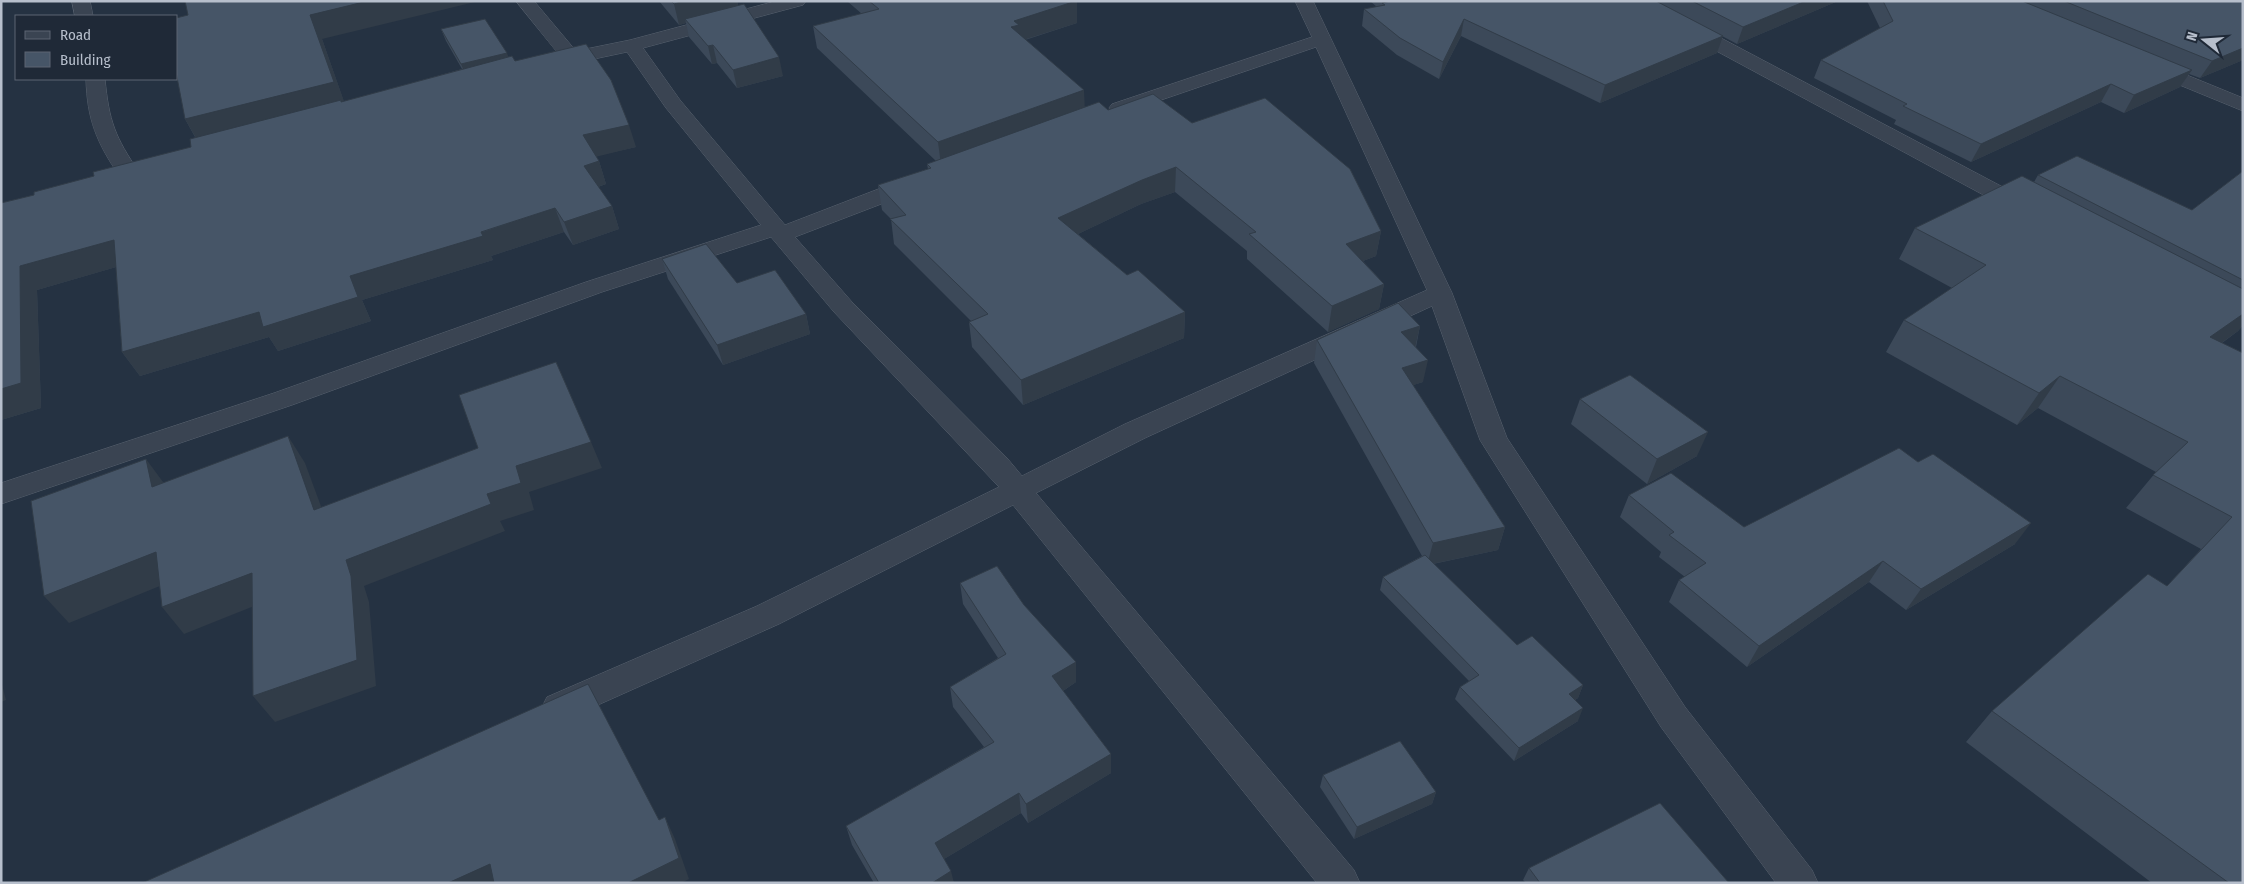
<svg xmlns="http://www.w3.org/2000/svg" width="2244" height="884" font-family="'Fira Sans Condensed',sans-serif">
<style>
.lines{fill:none;stroke-linecap:round;stroke-linejoin:round}
.minor-casing{stroke:#58626f;stroke-width:1}
.minor{fill:#3a4452;fill-rule:evenodd}
.wall{fill:#3c4959}
.shaded-wall{fill:#313c48}
.building{fill:#465567;stroke:#313c48}
</style>
<rect width="100%" height="100%" fill="#253242"/>
<g class="lines">
<!-- minor casing -->
<g class="minor-casing">
<g id="minor">
<path d="M72,1h18l3,15h-18z"/>
<path d="M516,1h18l42,50 54,-11 146,-39h30l-3,4 -160,43 37,52 105,125 122,-47 8,-1 8,1 3,5 -3,5 -128,49 57,65 155,156 15,18 103,-52 302,-134 -111,-243 -190,65 -7,2 -7,-2 -3,-4 3,-4 200,-67 -17,-36h18l139,292 55,145 178,269 127,163 6,13h-42l-115,-156 -181,-287 -48,-134 -287,132 -109,55 318,377 6,13h-43l-304,-378 -234,119 -208,93 -12,4 -12,-4 -5,-10 5,-10 210,-91 242,-119 -165,-175 -63,-75 -169,55 -310,113 -291,99v-21l273,-90 312,-111 175,-57 -95,-117 -39,-56 -71,15 -7,-2 -2,-4 2,-4 10,-2z"/>
<path d="M1628,1h23l382,202 3,5 -3,5 -8,2 -8,-2 -386,-208z"/>
<path d="M2150,60l93,38v13l-100,-41 -2,-4 2,-4z"/>
<path d="M86,79h19c4,42 10,58 34,93l-3,5 -8,1 -8,-1c-23,-34 -33,-57 -34,-98z"/>
</g>
</g>
<!-- minor -->
<use href="#minor" class="minor"/>
</g>
<!-- wall -->
<g class="wall">
<path d="M659,1h78l1,4 45,71 -46,12 -20,-25 -5,1 -23,-27 -3,-14 -7,2z"/>
<path d="M847,1h229l1,22 -52,17 60,67 23,3 84,13 189,108 -5,25 -13,5 21,23 -5,25 -51,23 -81,-73v-8l-72,-59 -34,12 -63,30 49,41 58,37 -1,26 -161,67 -51,-58 -3,-25 2,-1 -77,-77 -3,-25 -9,-9 -4,-25 50,-16 -1,-5 9,-3 -119,-113 -4,-22 49,-12z"/>
<path d="M1370,1h468l-101,43 -15,-8 -5,17 -117,50 -139,-67 -22,43 -42,-24 -35,-29 2,-17 13,-2z"/>
<path d="M1867,1h376v59l-43,18 -11,-4 -9,13 -56,26 -23,-11 -130,60 -77,-38 2,-4 -82,-42 7,-18 59,-32z"/>
<path d="M441,29l67,28 128,90 -40,9 3,5 7,23 -8,3 14,19 7,23 -46,16 -9,-13 -73,24 2,4 -131,40 9,21 -93,30 -9,-14 -129,39 -18,-24 -6,-85 -79,23 4,118 -40,12v-217l33,-8 157,-48 4,-10 -10,-18 137,-80 22,63 118,-33 -16,-28z"/>
<path d="M2243,171v154l-5,6 -16,12 21,10v530h-91l-186,-141 26,-31 175,-125 34,-37 -75,-41 30,-36 -118,-64 -21,17 -131,-73 18,-32 48,-32 -53,-29 16,-31 119,-46 4,-7 154,35z"/>
<path d="M662,259l144,55 4,20 -87,31 -55,-86z"/>
<path d="M1420,326l-4,21 7,35 -10,3 92,142 -7,23 -65,14 84,81 66,40 -5,13 -3,2 3,21 -64,40 -59,-62 5,-12 9,-6 -89,-91 3,-13 39,-21 -108,-193 3,-23z"/>
<path d="M1580,399l117,57 -50,28 -76,-60z"/>
<path d="M1629,495l115,32 271,17 -109,66 -37,-28 -122,85 -78,-65 10,-22 6,-3 -26,-20 2,-5 -41,-35z"/>
<path d="M960,583l116,99 -13,9 48,63v19l-83,50 -7,-10 -77,46 10,24h-80l-22,-38 -6,-19 138,-79 -31,-40 -3,-20 48,-29 -35,-54z"/>
<path d="M1323,775l113,17 -4,12 -78,35 -34,-52z"/>
<path d="M1529,868l200,15h-203l-3,-3z"/>
</g>
<!-- shaded-wall -->
<g class="shaded-wall">
<path d="M368,1h111l-157,38 24,68 -146,38 -15,-26 125,-104z"/>
<path d="M684,1h53l2,8 -54,10 1,4 -7,2 -5,-21z"/>
<path d="M1077,1v22l-57,18 -9,-14 3,-6z"/>
<path d="M1806,1h32l-101,43 6,-17z"/>
<path d="M1464,19l-3,17 -22,43 4,-17z"/>
<path d="M1723,36l-6,17 -117,50 5,-18z"/>
<path d="M713,45l4,18 -5,1 -4,-18z"/>
<path d="M2243,48v12l-43,18 12,-17z"/>
<path d="M507,53l4,11 -45,12 -5,-12z"/>
<path d="M779,57l4,19 -46,12 -4,-18z"/>
<path d="M2192,70l-12,17 -56,26 10,-18z"/>
<path d="M2111,84l-10,18 -130,60 10,-18z"/>
<path d="M1084,90l1,23 -144,52 -3,-23z"/>
<path d="M629,125l7,22 -45,11 -8,-23z"/>
<path d="M599,161l7,23 -14,5 -8,-23z"/>
<path d="M1176,167l-1,25 -34,12 -82,39 -1,-25 84,-38z"/>
<path d="M612,206l7,23 -46,16 -9,-23z"/>
<path d="M555,208l9,24 -73,24 2,4 -131,40 9,21 -93,30 -9,-14 -129,39 -18,-24 228,-76z"/>
<path d="M1381,231l-5,25 -34,13 4,-25z"/>
<path d="M114,240l16,23 -93,27 4,118 -40,12v-31l19,-123z"/>
<path d="M1384,284l-5,25 -51,23 4,-26z"/>
<path d="M1185,312l-1,26 -161,67 -2,-25z"/>
<path d="M806,314l4,20 -87,31 -6,-20z"/>
<path d="M2243,314v11l-5,6 -53,38 25,-32z"/>
<path d="M1420,326l-5,22 -14,-16z"/>
<path d="M1428,360l-5,22 -25,8 4,-22z"/>
<path d="M2060,376l-22,32 -21,17 22,-32z"/>
<path d="M1708,432l-11,24 -50,28 10,-25z"/>
<path d="M288,436l17,27 27,73 -18,-26z"/>
<path d="M591,442l11,26 -73,24 5,18 -34,11 5,10 -141,55 5,16 7,84 -101,36 -22,-26 93,-136 141,-66 29,-28z"/>
<path d="M146,459l20,27 -14,1z"/>
<path d="M2031,523l-16,21 -109,66 15,-21z"/>
<path d="M1505,527l-7,23 -71,15 6,-22z"/>
<path d="M156,552l21,27 -108,44 -25,-27z"/>
<path d="M1883,561l-14,21 -122,85 12,-21z"/>
<path d="M252,573l20,26 -88,35 -22,-27z"/>
<path d="M1076,662v20l-22,15 -2,-21z"/>
<path d="M1,681l5,19 -5,2z"/>
<path d="M1583,685l-5,13 -15,9 6,-13z"/>
<path d="M1583,708l-5,13 -64,40 5,-13z"/>
<path d="M1111,754v19l-83,50 -2,-19z"/>
<path d="M1436,792l-4,12 -78,35 3,-12z"/>
<path d="M1019,793l2,20 -82,49 -4,-19z"/>
<path d="M665,817l10,22 14,40 -8,4h-53z"/>
<path d="M490,864l13,19h-55z"/>
<path d="M951,871l3,12h-22z"/>
</g>
<!-- building -->
<g class="building">
<path d="M185,1h183l-58,14 24,67 -149,37 -9,-47v-54l12,-3z"/>
<path d="M671,1h13l-10,3z"/>
<path d="M869,1h207l-62,20 5,4 -8,2 73,63 -146,52 -125,-116 66,-17z"/>
<path d="M1390,1h266l67,35 -118,49 -141,-66 -21,43 -43,-24 -36,-29 21,-4 -3,-2z"/>
<path d="M1692,1h114l-63,26z"/>
<path d="M1883,1h139l170,69 -58,25 -23,-11 -130,60 -78,-38 4,-2 -86,-44 72,-39z"/>
<path d="M2064,1h179v47l-31,13z"/>
<path d="M744,4l35,53 -46,13 -20,-25 -5,1 -23,-27z"/>
<path d="M485,19l22,34 -46,11 -20,-35z"/>
<path d="M586,44l25,36 18,45 -46,10 16,26 -15,5 28,40 -48,16 -9,-14 -74,24 2,4 -133,40 8,21 -95,30 -4,-15 -137,40 -8,-112 -94,26 1,117 -20,6v-186l33,-8v-3l60,-16 -1,-4 98,-25 -1,-8 151,-39v2l171,-46 3,5z"/>
<path d="M1153,94l39,29 73,-25 85,71 31,62 -35,13 38,40 -52,22 -83,-72 7,-2 -80,-65 -34,13 -84,38 69,57 11,-5 47,42 -164,68 -52,-58 19,-8 -98,-95 16,-4 -28,-30 53,-17 -4,-4 172,-62 9,8z"/>
<path d="M2077,156l115,54 51,-39v109l-205,-105z"/>
<path d="M2022,176l221,113v25l-33,23 33,16v530h-14l-237,-172 156,-137 19,12 65,-69 -79,-42 35,-33 -128,-66 -21,17 -135,-73 82,-55 -71,-37z"/>
<path d="M706,244l31,39 38,-13 31,44 -89,31 -55,-86z"/>
<path d="M1398,303l22,23 -19,6 27,28 -26,8 103,159 -72,16 -116,-203z"/>
<path d="M556,362l35,80 -75,24 5,17 -34,11 4,10 -145,56 5,16 6,84 -104,36 -1,-123 -90,34 -6,-55 -112,44 -13,-95 115,-42 6,28 136,-51 26,74 164,-62 -19,-53z"/>
<path d="M1630,375l78,57 -51,27 -77,-60z"/>
<path d="M1899,448l19,14 15,-8 98,69 -110,66 -38,-28 -124,85 -80,-66 27,-17 -37,-28 5,-3 -45,-37 42,-22 73,54z"/>
<path d="M1425,555l92,90 15,-9 51,49 -14,9 14,14 -64,40 -59,-61 19,-12 -96,-98z"/>
<path d="M997,566l27,39 52,57 -24,14 59,78 -85,50 -7,-11 -84,50 16,28 -19,12h-53l-33,-57 148,-84 -44,-55 56,-33 -46,-71z"/>
<path d="M588,684l71,136 6,-3 14,41 -51,25h-134l-4,-19 -42,19h-306z"/>
<path d="M1400,741l36,51 -79,35 -34,-52z"/>
<path d="M1660,803l69,80h-189l-11,-15z"/>
</g>
<!-- border -->
<rect width="2244" height="884" fill="none" stroke="#b7bfcc" stroke-width="5"/>
<!-- legend -->
<rect x="15" y="15" width="162" height="65" fill="#1f2937" stroke="#5c6573"/>
<rect x="25" y="31" width="25" height="8" fill="#3a4452" stroke="#5c6573"/>
<text x="60" y="40" font-size="15" fill="#b7bfcc">Road</text>
<rect x="25" y="52" width="25" height="15" fill="#465567" stroke="#5c6573"/>
<text x="60" y="65" font-size="15" fill="#b7bfcc">Building</text>
<!-- north arrow -->
<g transform="translate(2204 40) rotate(287)" stroke="#1f2937" stroke-width="4" paint-order="stroke">
<path d="M0-4L9 19L0 12L-9 19Z" fill="#b7bfcc"/>
<text y="-8" font-size="14" font-weight="bold" text-anchor="middle" fill="#b7bfcc">N</text>
</g>
</svg>
